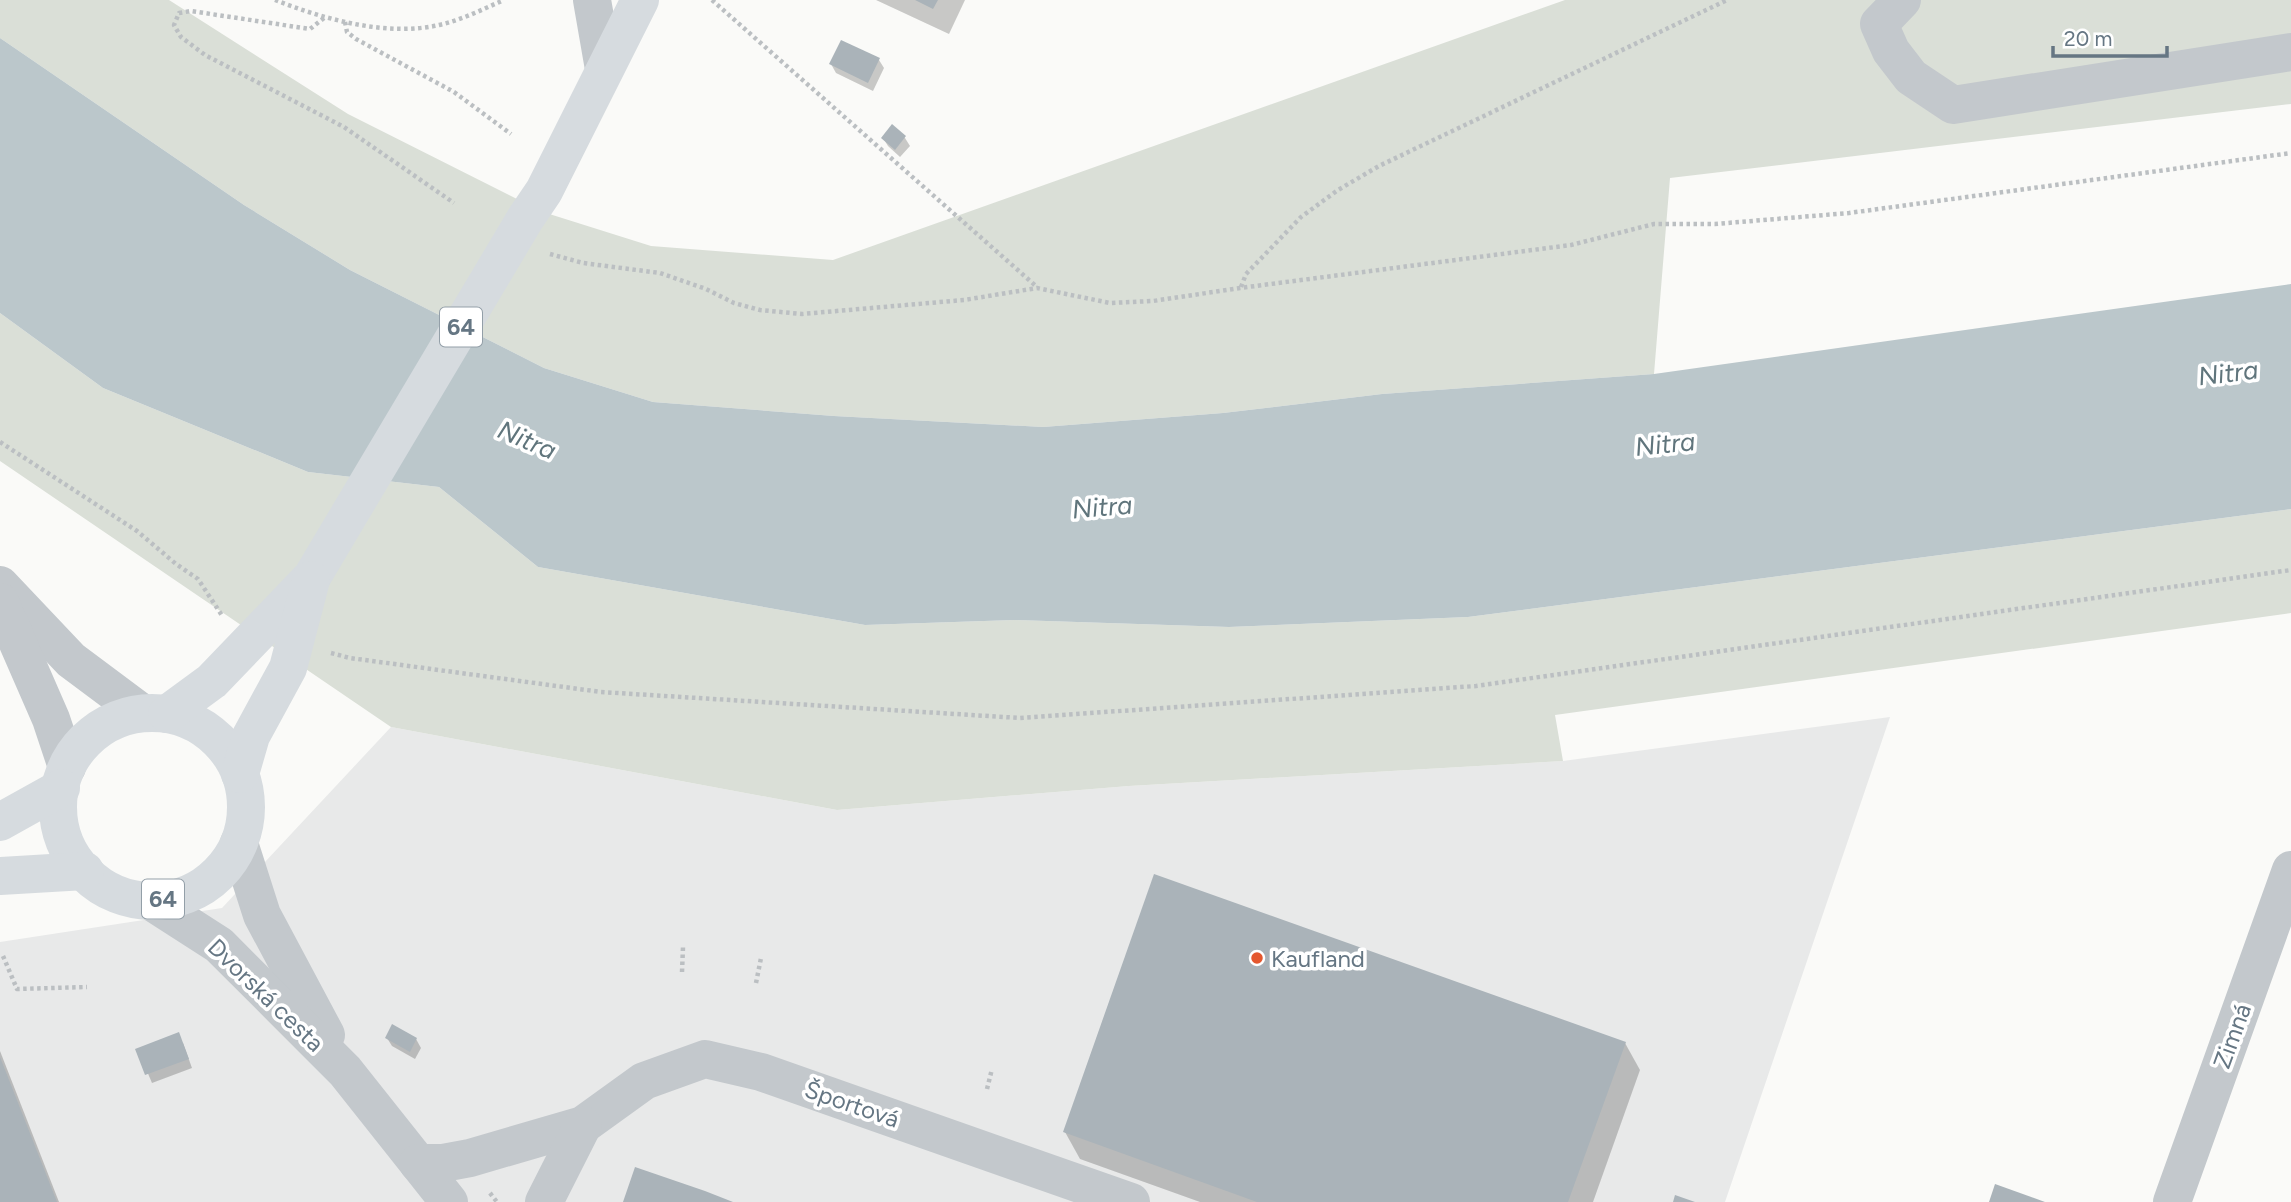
<svg xmlns="http://www.w3.org/2000/svg" width="2291" height="1202" font-family="Figtree,sans-serif">
<style>
.built{fill:#e8e9e9}
.green{fill:#dadfd7}
.water{fill:#bbc7cb}
.shadow{fill:#0003}
.building{fill:#aab3b9}
.lines{fill:none;stroke-linecap:round;stroke-linejoin:round}
.path{stroke:#bbbfc2;stroke-width:4.5;stroke-dasharray:3.5 3.5;stroke-linecap:butt}
.minor{stroke:#c3c8cc;stroke-width:38}
.major{stroke:#d6dbdf;stroke-width:38}
.poi-dot{fill:#e4572e;stroke:#fff;stroke-width:2.5}
.labels{text-anchor:middle;dominant-baseline:central;stroke-width:7;stroke-linejoin:round;paint-order:stroke}
.shield{fill:#fff;stroke:#939fa8;stroke-width:2}
.shield-label{font-size:23px;font-weight:bold;fill:#657683}
.poi-label{font-size:24px;fill:#657683;stroke:#fff;text-anchor:start}
.street-label{font-size:24px;fill:#657683;stroke:#fff}
.water-label{font-size:26px;font-style:italic;fill:#60757c;stroke:#fff}
</style>
<rect width="100%" height="100%" fill="#fafaf8"/>
<!-- built -->
<path class="built" d="M1890,717l-165,485h-1725v-260l222,-34 169,-181 446,83 292,-24 434,-25z"/>
<!-- green -->
<g class="green">
<path d="M0,0h169l179,114 195,98 108,34 182,14 732,-260h726v104l-621,74 -16,196 -272,20 -159,19 -180,14 -209,-11 -181,-14 -109,-34 -194,-98 -106,-65 -244,-167z"/>
<path d="M0,313l103,75 205,84 131,15 99,80 327,58 149,-5 215,7 239,-10 823,-108v104l-736,102 8,46 -434,25 -292,24 -446,-83 -391,-266z"/>
</g>
<!-- water -->
<path class="water" d="M0,38l244,167 106,65 194,98 109,34 181,14 209,11 180,-14 159,-19 272,-20 637,-90v225l-823,108 -239,10 -215,-7 -149,5 -327,-58 -99,-80 -131,-15 -205,-84 -103,-75z"/>
<!-- shadow -->
<g class="shadow">
<path d="M876,0h89l-16,34z"/>
<path d="M879,60l5,8 -11,23 -37,-18 -5,-9z"/>
<path d="M893,127l12,11 5,8 -10,11 -12,-11 -5,-8z"/>
<path d="M387,1038l29,1 5,9 -6,11 -23,-13z"/>
<path d="M183,1043l9,25 -40,15 -14,-33z"/>
<path d="M1625,1043l15,27 -47,132h-393l-120,-43 -15,-27z"/>
<path d="M0,1051l59,151h-59z"/>
</g>
<!-- building -->
<g class="building">
<path d="M915,0h23l-5,9z"/>
<path d="M841,40l39,18 -12,25 -39,-19z"/>
<path d="M892,124l14,12 -11,14 -14,-12z"/>
<path d="M1154,874l472,168 -58,160h-311l-194,-70z"/>
<path d="M392,1024l25,14 -7,14 -25,-14z"/>
<path d="M179,1032l10,27 -44,16 -10,-26z"/>
<path d="M0,1057l57,145h-57z"/>
<path d="M635,1167l70,24 28,11h-110z"/>
<path d="M1995,1184l50,18h-56z"/>
<path d="M1675,1195l20,7h-22z"/>
</g>
<g class="lines">
<!-- path -->
<g class="path">
<path d="M275,0c49,19 111,37 164,25 23,-5 44,-16 65,-25"/>
<path d="M712,0l325,287"/>
<path d="M324,18l-14,11 -119,-18 -12,2 -5,12 7,12 24,18 139,72 110,76"/>
<path d="M345,22l2,10 9,7 98,53 57,42"/>
<path d="M550,254l33,9 77,10 46,16 28,14 26,7 42,4 162,-14 73,-12 73,15 43,-2 87,-13 331,-43 83,-21h61l134,-11 442,-60"/>
<path d="M1241,287l5,-13 55,-57 37,-27 41,-24 348,-166"/>
<path d="M0,442l137,89 39,33 22,15 25,38"/>
<path d="M331,653l19,5 251,34 419,26 456,-32 815,-116"/>
<path d="M3,956l14,33 70,-2"/>
<path d="M682,972l1,-25"/>
<path d="M756,983l5,-25"/>
<path d="M987,1089l5,-20"/>
<path d="M490,1193l7,9"/>
</g>
<!-- minor -->
<g class="minor">
<path d="M592,0l12,69"/>
<path d="M1902,0l-23,24 12,27 20,26 42,28 338,-53"/>
<path d="M0,585l71,75 71,53"/>
<path d="M0,602l51,117 16,48"/>
<path d="M239,843l23,72 64,120"/>
<path d="M149,900l70,45 126,126 104,131"/>
<path d="M418,1163h25l27,-5 113,-33 61,-44 61,-22 56,13 370,130"/>
<path d="M544,1202l39,-77"/>
<path d="M2172,1202l119,-332"/>
</g>
<!-- major -->
<g class="major">
<circle cx="152" cy="807" r="94"/>
<path d="M167,714l45,-33 100,-104 213,-358 19,-28 96,-191"/>
<path d="M240,774l11,-38 37,-68 23,-88"/>
<path d="M0,822l61,-34"/>
<path d="M0,876l85,-5"/>
</g>
</g>
<!-- markers -->
<circle class="poi-dot" cx="1257" cy="958" r="7"/>
<g class="labels">
<!-- shield labels -->
<g class="shield">
<rect x="440" y="307.5" width="42" height="39" rx="5"/>
<rect x="142" y="879.5" width="42" height="39" rx="5"/>
</g>
<g class="shield-label">
<text x="461" y="327">64</text>
<text x="163" y="899">64</text>
</g>
<!-- poi labels -->
<g class="poi-label">
<text x="1271" y="958">Kaufland</text>
</g>
<!-- street labels -->
<g class="street-label">
<text transform="translate(266 995) rotate(44)">Dvorská cesta</text>
<text transform="translate(2232 1036) rotate(-70)">Zimná</text>
<text transform="translate(852 1104) rotate(19)">Športová</text>
</g>
<!-- water labels -->
<g class="water-label">
<text transform="translate(2228 373) rotate(-7)">Nitra</text>
<text transform="translate(527 440) rotate(23)">Nitra</text>
<text transform="translate(1665 444) rotate(-6)">Nitra</text>
<text transform="translate(1102 507) rotate(-5)">Nitra</text>
</g>
</g>
<!-- scale -->
<path d="M2053 46v10h114v-10" fill="none" stroke="#657683" stroke-width="3.5"/>
<text x="2064" y="46" font-size="21" fill="#657683" stroke="#ffffff" stroke-width="5" paint-order="stroke">20 m</text>
</svg>
